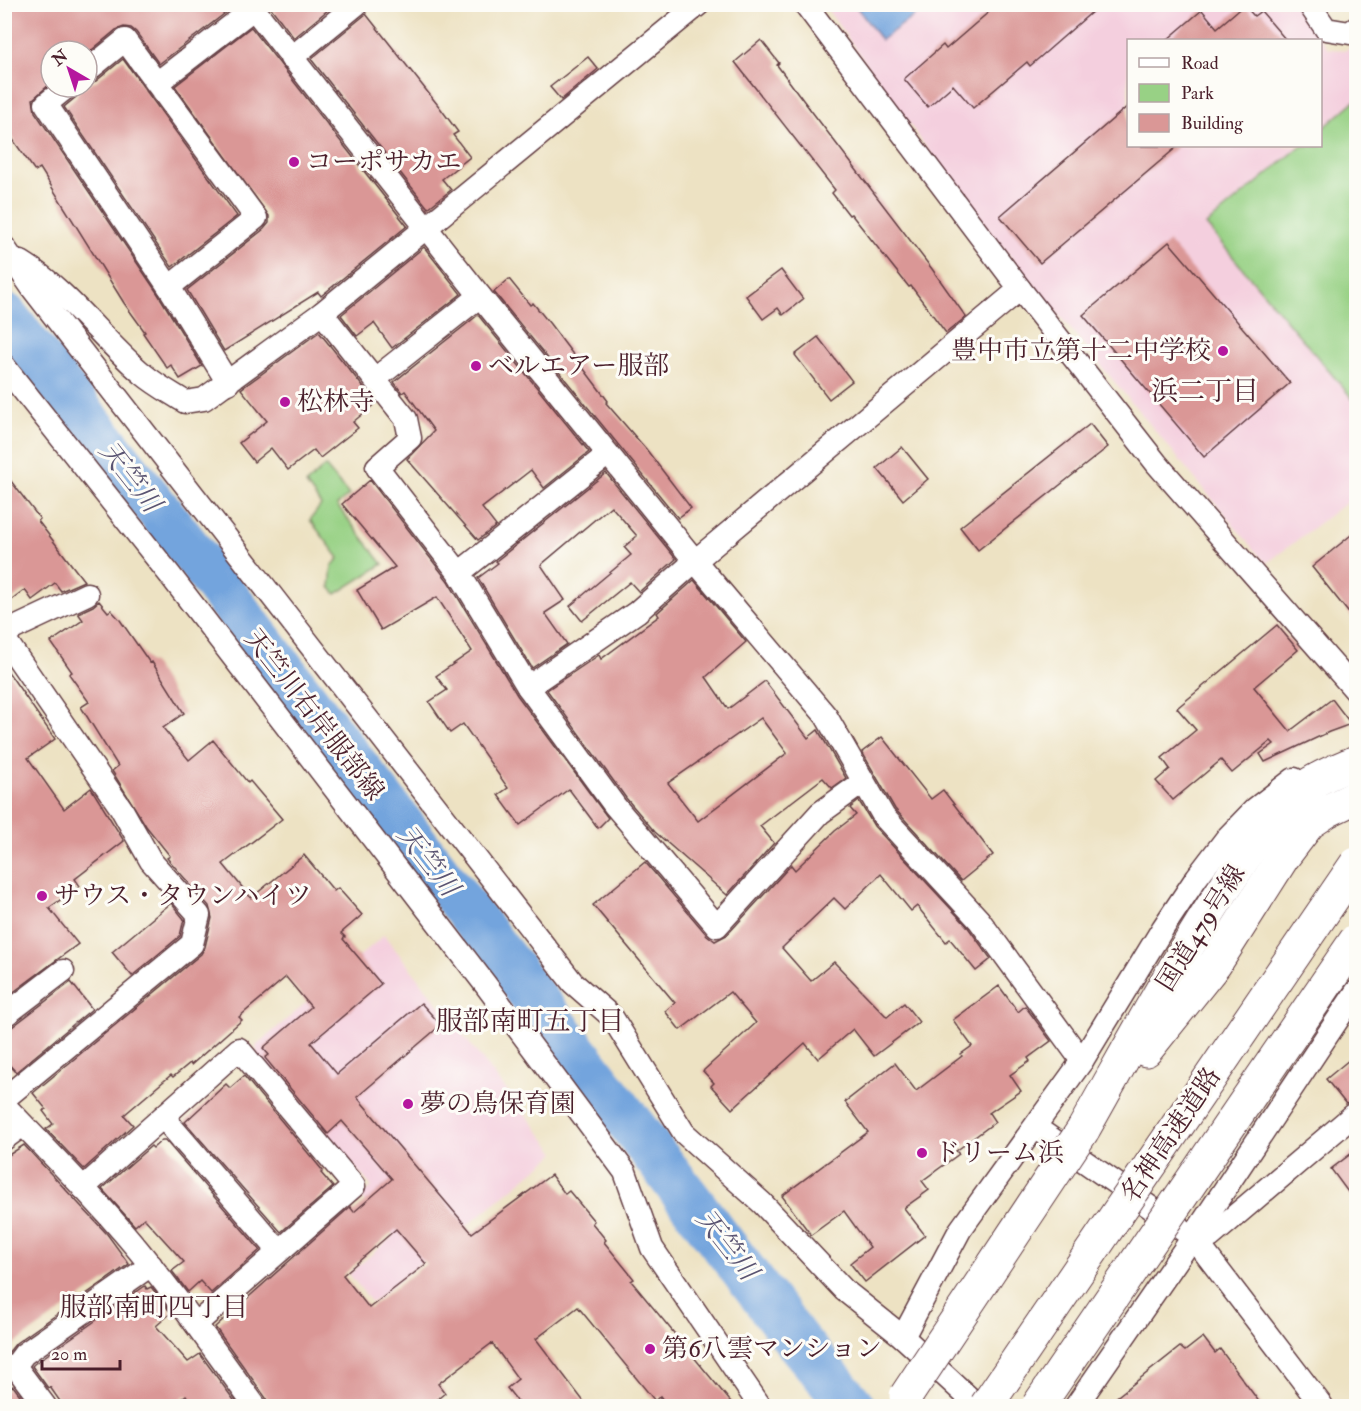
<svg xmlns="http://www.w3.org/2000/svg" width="1361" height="1411" font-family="'IM FELL Double Pica','Noto Serif JP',serif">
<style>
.built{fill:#f4cfde;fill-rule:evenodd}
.green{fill:#98d185;stroke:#717858;stroke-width:1.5}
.water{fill:#73a4dd;stroke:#5e6284;stroke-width:1.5}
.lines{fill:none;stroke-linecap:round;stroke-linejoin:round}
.river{stroke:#73a4dd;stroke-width:46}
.building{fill:#da9796;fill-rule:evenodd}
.street-casing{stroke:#623c42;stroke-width:25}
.highway-casing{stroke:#623c42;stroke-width:35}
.street{stroke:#fff;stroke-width:22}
.highway{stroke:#fff;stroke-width:33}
.highway-bridge-casing{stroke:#623c42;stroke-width:35;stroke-linecap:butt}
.highway-bridge{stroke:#fff;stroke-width:33}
.poi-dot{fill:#b5179e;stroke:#fdfcf7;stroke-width:2}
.labels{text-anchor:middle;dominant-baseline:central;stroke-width:6;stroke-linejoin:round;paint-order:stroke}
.poi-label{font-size:26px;fill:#4a1f2b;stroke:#fdfcf7;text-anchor:start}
.street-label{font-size:26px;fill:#4a1f2b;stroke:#fdfcf7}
.neighbourhood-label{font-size:27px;fill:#4a1f2b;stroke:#fdfcf7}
.water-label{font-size:27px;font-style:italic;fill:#5a5472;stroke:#fdfcf7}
</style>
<rect width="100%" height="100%" fill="#fdfcf7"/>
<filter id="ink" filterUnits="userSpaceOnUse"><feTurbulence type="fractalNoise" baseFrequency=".0167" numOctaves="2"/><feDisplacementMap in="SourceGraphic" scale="12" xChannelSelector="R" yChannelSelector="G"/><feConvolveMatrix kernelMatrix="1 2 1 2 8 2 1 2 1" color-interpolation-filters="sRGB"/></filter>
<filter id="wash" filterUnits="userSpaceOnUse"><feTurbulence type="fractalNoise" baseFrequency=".008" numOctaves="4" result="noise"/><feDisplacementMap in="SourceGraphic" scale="24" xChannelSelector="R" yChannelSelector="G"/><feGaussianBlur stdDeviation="1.35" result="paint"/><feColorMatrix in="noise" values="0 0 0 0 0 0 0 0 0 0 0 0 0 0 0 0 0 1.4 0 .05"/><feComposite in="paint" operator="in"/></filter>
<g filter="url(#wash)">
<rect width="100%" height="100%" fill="#ede2c3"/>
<!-- built -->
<g class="built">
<path d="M824,5h472l32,44 18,1 10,-8v453l-90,69 -297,-357zM1128,40h192v106h-192z"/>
<path d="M384,935l172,218 -184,150 -23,-29 45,-39 -34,-39 12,-9 -115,-132 -1,-9z"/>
</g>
<!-- green -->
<g class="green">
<path d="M1356,100v303l-150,-178 95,-79h19l1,-16z"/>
<path d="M325,466l24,29 -12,10 46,59 -47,30 -6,-7 2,-21 7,-8 -29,-38 11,-15 -15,-21z"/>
</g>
<!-- water -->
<path class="water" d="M855,5h74l-48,35z"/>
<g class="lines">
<!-- river -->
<path class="river" d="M4,315l197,249 597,778 54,64"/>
</g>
<g id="blocks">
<!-- building -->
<g class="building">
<path d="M12,4h225l-78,60 -23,-32 -5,-4 -7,-1 -8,3 -29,24v-3h-36v32l-18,16 2,13 123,182 44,72 -22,13 -9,-14 -4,3 -24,-35 2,-1 -21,-29 -84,-135 -5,3 -31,-44v-116z"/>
<path d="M268,4h67l-41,34z"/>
<path d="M998,4h103l-71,62 -3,-4 -54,46 -20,-23 -25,22 -24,-28 39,-34 3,4z"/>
<path d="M1244,5l10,11 7,-5 25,29h-119l35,-30 15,18z"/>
<path d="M366,14l75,95 17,23 -5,3 17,22 -28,22 9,11 -23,18 -117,-149z"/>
<path d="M251,27l156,199 -86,70 -3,-4 -94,59 -37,-61 77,-61 5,-6v-7l-94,-130z"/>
<path d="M761,40l18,23 -2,2 26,35 129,169 34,48 -20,16 -35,-47 -2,1 -58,-73 -2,1 -17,-22 3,-3 -100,-128z"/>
<path d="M588,57l10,12 -37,31 -11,-13z"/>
<path d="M123,59l114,157 -65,51 -108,-160 12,-10 4,-10h7v-3l9,-3z"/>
<path d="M1128,106v40h50l-138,117 -40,-47z"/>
<path d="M1169,242l121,141 -86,74 -121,-142z"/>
<path d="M424,247l37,47 -69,54 -18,-25 -17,13 -16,-21z"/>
<path d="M781,270l22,29 -20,16 -5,-7 -15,11 -17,-23z"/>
<path d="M509,279l21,26 3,-2 17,21 58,77 -2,2 40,46 45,59 -13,10 -184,-226z"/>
<path d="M478,315l111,137 -45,36 -13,-18 -49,38 14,18 -18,14 -71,-81 27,-28 -29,-40 -3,2 -8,-11z"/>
<path d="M319,332l57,71 -23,19 5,6 -38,30 -6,-8 -26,20 -17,-22 -17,14 -15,-19 28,-22 -26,-32z"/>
<path d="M818,337l34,44 -23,18 -34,-44z"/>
<path d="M1090,424l18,23 -130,103 -18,-23z"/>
<path d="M902,447l26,32 -25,21 -26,-32z"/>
<path d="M4,472l36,47 -2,2 46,60 -23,10 -6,-8 -23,17 -7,-10 -21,16z"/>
<path d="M606,473l70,86 -37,33 -9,-10 -48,39 -12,-15 61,-51 -7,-8 13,-11 -26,-30 -70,59 24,35 -20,13 22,31 -35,24 -54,-90 20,-15 -2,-2z"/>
<path d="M370,480l78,101 69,114 91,123 -10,10 -29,-39 -49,36 -22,-30 10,-7 -45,-64 -13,9 -21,-31 18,-12 -11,-14 36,-25 -35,-54 -56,33 -24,-40 38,-23 -53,-63z"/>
<path d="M1356,531v91l-44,-55z"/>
<path d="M694,580l52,62 -40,35 22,32 37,-28 43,57 10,-8 28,48 -14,10 -9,-10 -63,48 14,17 -47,52 -72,-63 -29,-34 -79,-108 52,-35 2,4 58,-43 -2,-3zM761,718l26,35 -89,68 -30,-38z"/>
<path d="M99,601l9,11 3,-2 9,10 30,43 2,-1 32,51 -21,15 26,32 24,-20 35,43 2,-2 32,38 -59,45 28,34 53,-43 30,36 4,-3 24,27 -21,18 4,4 -2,2 38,45 -70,59 26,31 84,-71 20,22 -84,72 115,136 79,-58 14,19 4,-3 25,30 -2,2 14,17 -2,2 30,37 -3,2 104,126h-67l-8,-11 -5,5 -77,-94 -42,32 52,68h-66l-15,-19 11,-9 -26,-36 -54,41 7,9 -17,14h-160l-2,-9 -51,-71 135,-120 4,5 38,-33 -50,-58 -14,13 -63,-76 4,-3 -6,-7 48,-41 -25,-30 -47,40 3,3 -51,45 -1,-2 -17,14 -2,-2 -47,40 9,10 -49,44 -38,-40 7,-5 -10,-13 3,-2 -13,-16 168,-139 4,-7 7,-29 -3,-12 -42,-48 3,-2 -24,-30 -34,-55 6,-5 -37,-59 8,-5 -20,-28 3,-2 -21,-30 32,-22 -5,-7 15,-7zM396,1229l30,35 -57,44 -26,-33z"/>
<path d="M1277,625l21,25 -44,37 36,44 42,-32 19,25 -22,8 -64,30 -5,-8 14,-10 -3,-3 -39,32 -11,-13 -48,40 -17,-19 14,-12 -8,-11 34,-28 -19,-22z"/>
<path d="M4,666l51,73 -27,19 36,51 27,-21 33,53 -49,38 5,7 -31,22 29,36 -74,55z"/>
<path d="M882,737l49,62 12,-9 50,65 -32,26 -66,-72 -33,-57z"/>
<path d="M859,801l15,25 93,100 24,33 -15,12 -26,-32 -4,3 -29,-36 -6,5 -30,-37 -36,35 -11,-11 -52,50 29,33 23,-19 53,55 17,-14 15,19 -45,34 -21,-27 -35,30 -13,-16 -73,66 -21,-23 3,-3 -11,-12 53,-48 -26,-31 -50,38 -15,-19 10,-8 -82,-98 52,-43 62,73 8,6 12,-6 64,-70 4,5 40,-39 21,-16 -6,-7z"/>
<path d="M171,903l13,16 -4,17 -48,40 -20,-24z"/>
<path d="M71,982l21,27 -76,63 -12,-13v-30l8,-2z"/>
<path d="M999,986l19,26 7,-6 26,35 -23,17 2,3 -20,14 11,16 -32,22 6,9 -39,29 3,3 -37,27 7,9 -25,18 21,27 -60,47 -15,-19 20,-16 -26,-36 -33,24 -29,-39 86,-64 -23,-30 50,-39 21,28 46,-35 -1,-2 11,-8 -19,-26z"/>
<path d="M1356,1054v46l-10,4 -20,-25z"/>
<path d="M244,1076l79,95 -2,2 12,14 -52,45 -96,-110 41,-38 4,4z"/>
<path d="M162,1140h3l95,110 -49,43 -11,-12 -12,11 -16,-21 12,-9 -40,-44 -9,8 -33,-37 49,-43 2,2z"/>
<path d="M24,1145l83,89 22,30 -113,79 -8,10 -4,-6v-189z"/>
<path d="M1356,1150v53l-25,-34z"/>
<path d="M145,1286l2,3 4,-2 20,26 -15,13 32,36 12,-8 39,53h-45l-8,-12 -16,12h-106l-14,-20 -2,1 -16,-22 2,-2z"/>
<path d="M1203,1337l12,16 5,-4 43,58h-159l76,-60 5,4z"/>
<path d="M13,1386l13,17 -5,4h-17v-15z"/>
</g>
</g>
</g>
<g filter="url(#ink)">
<use href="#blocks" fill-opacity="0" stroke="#623c42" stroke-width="1.5"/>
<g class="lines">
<!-- street casing -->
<g class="street-casing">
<g id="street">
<path d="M250,4l230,292 215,265 131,155 58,101 95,103 103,141"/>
<path d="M805,4l215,285 137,175 199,227"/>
<path d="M1309,4l17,25 24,4 6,-5"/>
<path d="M291,58l66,-54"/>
<path d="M87,71l38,-31 131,178 -87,69"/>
<path d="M157,83l96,-74"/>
<path d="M67,87l-21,17 123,183 59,96"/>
<path d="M4,247l29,42 540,694 39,34 72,116 78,70 82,87 59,47 75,69"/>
<path d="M21,262c49,30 79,76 122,112 13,11 28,19 42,28l19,-3 118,-86 377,-309"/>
<path d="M322,313l84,106 4,19 -33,29 82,106 69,114 87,119 102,120 103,-113 43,-31"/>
<path d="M4,366l166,209 315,409 140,188 27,76 108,158"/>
<path d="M375,379l105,-83"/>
<path d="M459,573l149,-119"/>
<path d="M4,633l83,-39"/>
<path d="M4,638l117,170 30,53 48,54 -7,29 -188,155"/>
<path d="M528,687l109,-75 58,-51 325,-272"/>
<path d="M4,1016l59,-45"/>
<path d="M4,1105c51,53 103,105 148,162 36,45 69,92 103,139"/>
<path d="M163,1117l116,134"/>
<path d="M1035,1127l158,110 129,169"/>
<path d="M4,1139l19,-14"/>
<path d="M83,1188l156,-139 115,137 -158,138"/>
<path d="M1193,1237h17l146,-124"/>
<path d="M903,1337l57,-107 122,-169 81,-133 34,-51 29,-38 29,-30 39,-30"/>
<path d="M4,1366h11l30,40"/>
<path d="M15,1366l9,-12 127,-89"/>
<path d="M1076,1406l117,-169 163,-245"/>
</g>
</g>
<!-- highway casing -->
<g class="highway-casing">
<g id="highway">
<path d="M1146,1050l69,-86 68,-107 26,-34 18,-12 29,-14"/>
<path d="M1083,1130c47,-83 91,-166 144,-246 21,-33 47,-75 80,-98 15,-11 33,-17 49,-24"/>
</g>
</g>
<!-- street -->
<use href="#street" class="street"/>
<!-- highway -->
<use href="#highway" class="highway"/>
<!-- highway-bridge casing -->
<g class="highway-bridge-casing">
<g id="highway-bridge">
<path d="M906,1396l177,-266"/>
<path d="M986,1406l370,-542"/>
<path d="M1038,1406l318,-466"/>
</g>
</g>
<!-- highway-bridge -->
<use href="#highway-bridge" class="highway-bridge"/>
</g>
</g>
<!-- markers -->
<g class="poi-dot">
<circle cx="294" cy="162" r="6"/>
<circle cx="1223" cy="351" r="6"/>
<circle cx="476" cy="366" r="6"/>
<circle cx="285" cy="402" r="6"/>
<circle cx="42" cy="896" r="6"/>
<circle cx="408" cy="1104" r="6"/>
<circle cx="922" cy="1153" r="6"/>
<circle cx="650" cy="1349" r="6"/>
</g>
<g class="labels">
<!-- poi labels -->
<g class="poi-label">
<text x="306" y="162">コーポサカエ</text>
<text x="1211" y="351" text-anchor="end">豊中市立第十二中学校</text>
<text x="488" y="366">ベルエアー服部</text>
<text x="297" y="402">松林寺</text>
<text x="54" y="896">サウス・タウンハイツ</text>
<text x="420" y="1104">夢の鳥保育園</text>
<text x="934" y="1153">ドリーム浜</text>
<text x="662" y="1349">第6八雲マンション</text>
</g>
<!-- street labels -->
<g class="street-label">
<text transform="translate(314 715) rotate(52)">天竺川右岸服部線</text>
<text transform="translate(1201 928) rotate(-58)">国道479号線</text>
<text transform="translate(1171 1135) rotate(-56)">名神高速道路</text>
</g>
<!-- neighbourhood labels -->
<g class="neighbourhood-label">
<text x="1205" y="391">浜二丁目</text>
<text x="530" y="1021">服部南町五丁目</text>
<text x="154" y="1307">服部南町四丁目</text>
</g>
<!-- water labels -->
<g class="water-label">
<text transform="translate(130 477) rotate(52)">天竺川</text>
<text transform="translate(428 861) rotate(52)">天竺川</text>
<text transform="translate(727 1245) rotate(52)">天竺川</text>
</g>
</g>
<!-- margin -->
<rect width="1361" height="1411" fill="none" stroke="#fdfcf7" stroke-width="24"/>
<!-- legend -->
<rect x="1127" y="39" width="195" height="108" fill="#fdfcf7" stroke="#b5a4a5" stroke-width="1.5"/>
<rect x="1139" y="58" width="30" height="9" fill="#ffffff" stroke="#b5a4a5" stroke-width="1.5"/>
<text x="1181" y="69" font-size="18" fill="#4a1f2b">Road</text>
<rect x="1139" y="84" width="30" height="18" fill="#98d185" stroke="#b5a4a5" stroke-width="1.5"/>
<text x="1181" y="99" font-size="18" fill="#4a1f2b">Park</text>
<rect x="1139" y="114" width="30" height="18" fill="#da9796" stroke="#b5a4a5" stroke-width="1.5"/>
<text x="1181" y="129" font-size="18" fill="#4a1f2b">Building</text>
<!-- north arrow -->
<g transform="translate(69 69) rotate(321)"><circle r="28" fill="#fdfcf7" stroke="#b5a4a5" stroke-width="1.5"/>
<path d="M0-4.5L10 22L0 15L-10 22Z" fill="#b5179e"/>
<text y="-9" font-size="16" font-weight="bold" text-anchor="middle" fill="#4a1f2b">N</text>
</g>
<!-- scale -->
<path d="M42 1360v9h78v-9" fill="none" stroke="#4a1f2b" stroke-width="3"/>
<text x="51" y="1360" font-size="18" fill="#4a1f2b" stroke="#fdfcf7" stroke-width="4.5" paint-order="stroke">20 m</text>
</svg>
